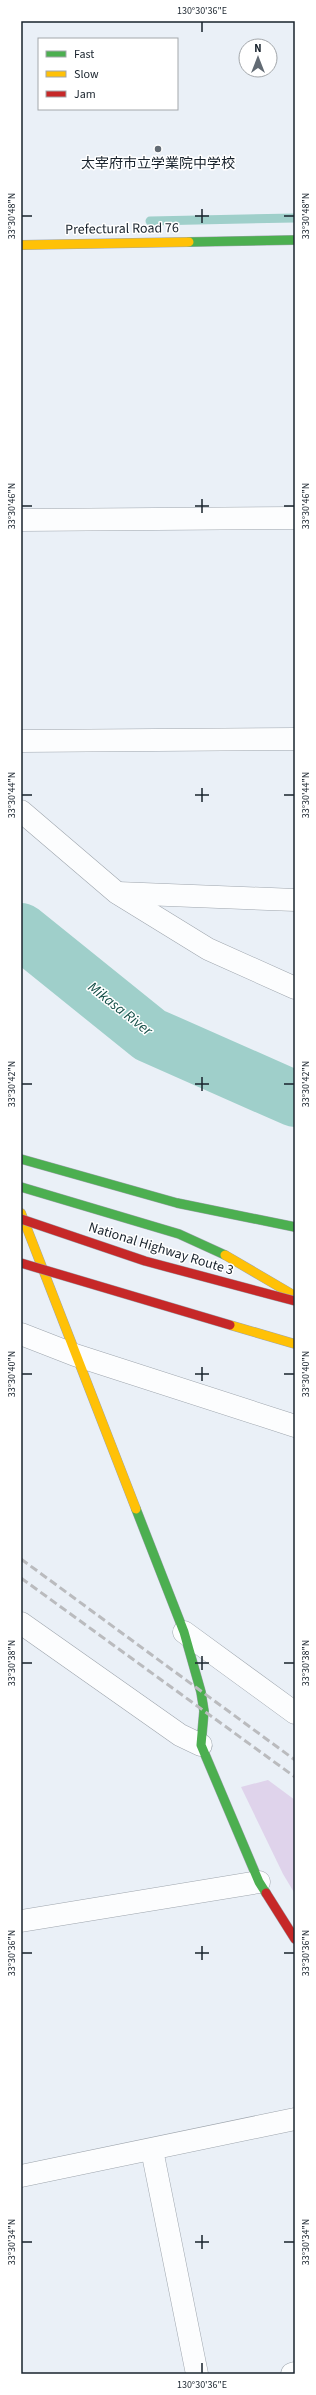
<svg xmlns="http://www.w3.org/2000/svg" width="316" height="2395" font-family="'Source Sans 3','Noto Sans JP',sans-serif">
<style>
.green{fill:#dfd3eb}
.lines{fill:none;stroke-linecap:round;stroke-linejoin:round}
.stream{stroke:#9fcfca;stroke-width:9}
.river{stroke:#9fcfca;stroke-width:56}
.street-casing{stroke:#9ea5ad;stroke-width:23}
.fast-casing{stroke:#9ea5ad;stroke-width:10}
.slow-casing{stroke:#9ea5ad;stroke-width:10}
.jam-casing{stroke:#9ea5ad;stroke-width:10}
.street{stroke:#fcfdfe;stroke-width:22}
.fast{stroke:#4caf50;stroke-width:9}
.slow{stroke:#ffc107;stroke-width:9}
.jam{stroke:#c62828;stroke-width:9}
.rail{stroke:#babbbe;stroke-width:3;stroke-dasharray:8 4;stroke-linecap:butt}
.slow-bridge-casing{stroke:#9ea5ad;stroke-width:10;stroke-linecap:butt}
.jam-bridge-casing{stroke:#9ea5ad;stroke-width:10;stroke-linecap:butt}
.slow-bridge{stroke:#ffc107;stroke-width:9}
.jam-bridge{stroke:#c62828;stroke-width:9}
.ticks{fill:none;stroke:#19232d;stroke-width:1.5}
.poi-dot{fill:#626b74;stroke:#fff;stroke-width:1.5}
.labels{text-anchor:middle;dominant-baseline:central;stroke-width:3;stroke-linejoin:round;paint-order:stroke}
.poi-label{font-size:14px;fill:#19232d;stroke:#fff}
.street-label{font-size:14px;fill:#19232d;stroke:#fff}
.water-label{font-size:15px;font-style:italic;fill:#175049;stroke:#fff}
.neatline{fill:none;stroke:#19232d;stroke-width:1.5}
.ticks-label{font-size:10px;text-anchor:middle;fill:#19232d}
</style>
<rect width="100%" height="100%" fill="#eaf0f7"/>
<!-- green -->
<path class="green" d="M268,1780l27,20v94l-12,-20 -42,-87z"/>
<g class="lines">
<!-- stream -->
<path class="stream" d="M150,221l145,-3"/>
<!-- river -->
<path class="river" d="M21,931l129,104 145,64"/>
<!-- street casing -->
<g class="street-casing">
<g id="street">
<path d="M21,520l274,-2"/>
<path d="M21,741l274,-2"/>
<path d="M21,811l96,82 91,56 87,39"/>
<path d="M118,893l177,7"/>
<path d="M21,1334l54,21 220,71"/>
<path d="M21,1623l159,112 21,10"/>
<path d="M184,1632l111,81"/>
<path d="M21,1921l238,-39"/>
<path d="M152,2150l45,224"/>
<path d="M21,2176l274,-57"/>
<path d="M292,2374l3,-1"/>
</g>
</g>
<!-- fast casing -->
<g class="fast-casing">
<g id="fast">
<path d="M189,242l106,-2"/>
<path d="M21,1159l156,44 118,24"/>
<path d="M21,1187l158,47 46,21"/>
<path d="M136,1509l48,123 17,60 3,19 -3,34 58,137 7,11"/>
</g>
</g>
<!-- slow casing -->
<g class="slow-casing">
<g id="slow">
<path d="M21,245l168,-3"/>
<path d="M21,1213l115,296"/>
<path d="M225,1255l70,41"/>
</g>
</g>
<!-- jam casing -->
<g class="jam-casing">
<path id="jam" d="M266,1893l29,46"/>
</g>
<!-- street -->
<use href="#street" class="street"/>
<!-- fast -->
<use href="#fast" class="fast"/>
<!-- slow -->
<use href="#slow" class="slow"/>
<!-- jam -->
<use href="#jam" class="jam"/>
<!-- rail -->
<g class="rail">
<path d="M21,1559l274,201"/>
<path d="M21,1578l274,199"/>
</g>
<!-- slow-bridge casing -->
<g class="slow-bridge-casing">
<path id="slow-bridge" d="M230,1325l65,19"/>
</g>
<!-- jam-bridge casing -->
<g class="jam-bridge-casing">
<g id="jam-bridge">
<path d="M21,1219l124,42 150,40"/>
<path d="M21,1263l209,62"/>
</g>
</g>
<!-- slow-bridge -->
<use href="#slow-bridge" class="slow-bridge"/>
<!-- jam-bridge -->
<use href="#jam-bridge" class="jam-bridge"/>
</g>
<!-- ticks -->
<path class="ticks" d="M202,22v10M202,209v14M22,216h10M195,216h14M284,216h10M202,499v14M22,506h10M195,506h14M284,506h10M202,788v14M22,795h10M195,795h14M284,795h10M202,1077v14M22,1084h10M195,1084h14M284,1084h10M202,1367v14M22,1374h10M195,1374h14M284,1374h10M202,1656v14M22,1663h10M195,1663h14M284,1663h10M202,1946v14M22,1953h10M195,1953h14M284,1953h10M202,2235v14M22,2242h10M195,2242h14M284,2242h10M202,2363v10"/>
<!-- markers -->
<circle class="poi-dot" cx="158" cy="149" r="4"/>
<g class="labels">
<!-- poi labels -->
<g class="poi-label">
<text x="158" y="164">太宰府市立学業院中学校</text>
</g>
<!-- street labels -->
<g class="street-label">
<text transform="translate(122 229) rotate(-1)">Prefectural Road 76</text>
<text transform="translate(161 1249) rotate(17)">National Highway Route 3</text>
</g>
<!-- water labels -->
<g class="water-label">
<text transform="translate(120 1009) rotate(38)">Mikasa River</text>
</g>
</g>
<!-- border -->
<rect width="316" height="2395" fill="none" stroke="#ffffff" stroke-width="44"/>
<!-- legend -->
<rect x="38" y="38" width="140" height="72" fill="#ffffff" stroke="#a3a7ab"/>
<rect x="46" y="51" width="20" height="6" fill="#4caf50" stroke="#a3a7ab"/>
<text x="74" y="58" font-size="12" fill="#19232d">Fast</text>
<rect x="46" y="71" width="20" height="6" fill="#ffc107" stroke="#a3a7ab"/>
<text x="74" y="78" font-size="12" fill="#19232d">Slow</text>
<rect x="46" y="91" width="20" height="6" fill="#c62828" stroke="#a3a7ab"/>
<text x="74" y="98" font-size="12" fill="#19232d">Jam</text>
<!-- north arrow -->
<g transform="translate(258 58)"><circle r="19" fill="#ffffff" stroke="#a3a7ab"/>
<path d="M0-3L7 15L0 10L-7 15Z" fill="#626b74"/>
<text y="-6" font-size="11" font-weight="bold" text-anchor="middle" fill="#19232d">N</text>
</g>
<rect x="22" y="22" width="272" height="2351" class="neatline"/>
<g class="ticks-label">
<text x="202" y="14">130°30'36"E</text>
<text transform="translate(11 216) rotate(-90)" y="4">33°30'48"N</text>
<text transform="translate(305 216) rotate(-90)" y="4">33°30'48"N</text>
<text transform="translate(11 506) rotate(-90)" y="4">33°30'46"N</text>
<text transform="translate(305 506) rotate(-90)" y="4">33°30'46"N</text>
<text transform="translate(11 795) rotate(-90)" y="4">33°30'44"N</text>
<text transform="translate(305 795) rotate(-90)" y="4">33°30'44"N</text>
<text transform="translate(11 1084) rotate(-90)" y="4">33°30'42"N</text>
<text transform="translate(305 1084) rotate(-90)" y="4">33°30'42"N</text>
<text transform="translate(11 1374) rotate(-90)" y="4">33°30'40"N</text>
<text transform="translate(305 1374) rotate(-90)" y="4">33°30'40"N</text>
<text transform="translate(11 1663) rotate(-90)" y="4">33°30'38"N</text>
<text transform="translate(305 1663) rotate(-90)" y="4">33°30'38"N</text>
<text transform="translate(11 1953) rotate(-90)" y="4">33°30'36"N</text>
<text transform="translate(305 1953) rotate(-90)" y="4">33°30'36"N</text>
<text transform="translate(11 2242) rotate(-90)" y="4">33°30'34"N</text>
<text transform="translate(305 2242) rotate(-90)" y="4">33°30'34"N</text>
<text x="202" y="2388">130°30'36"E</text>
</g>
</svg>
